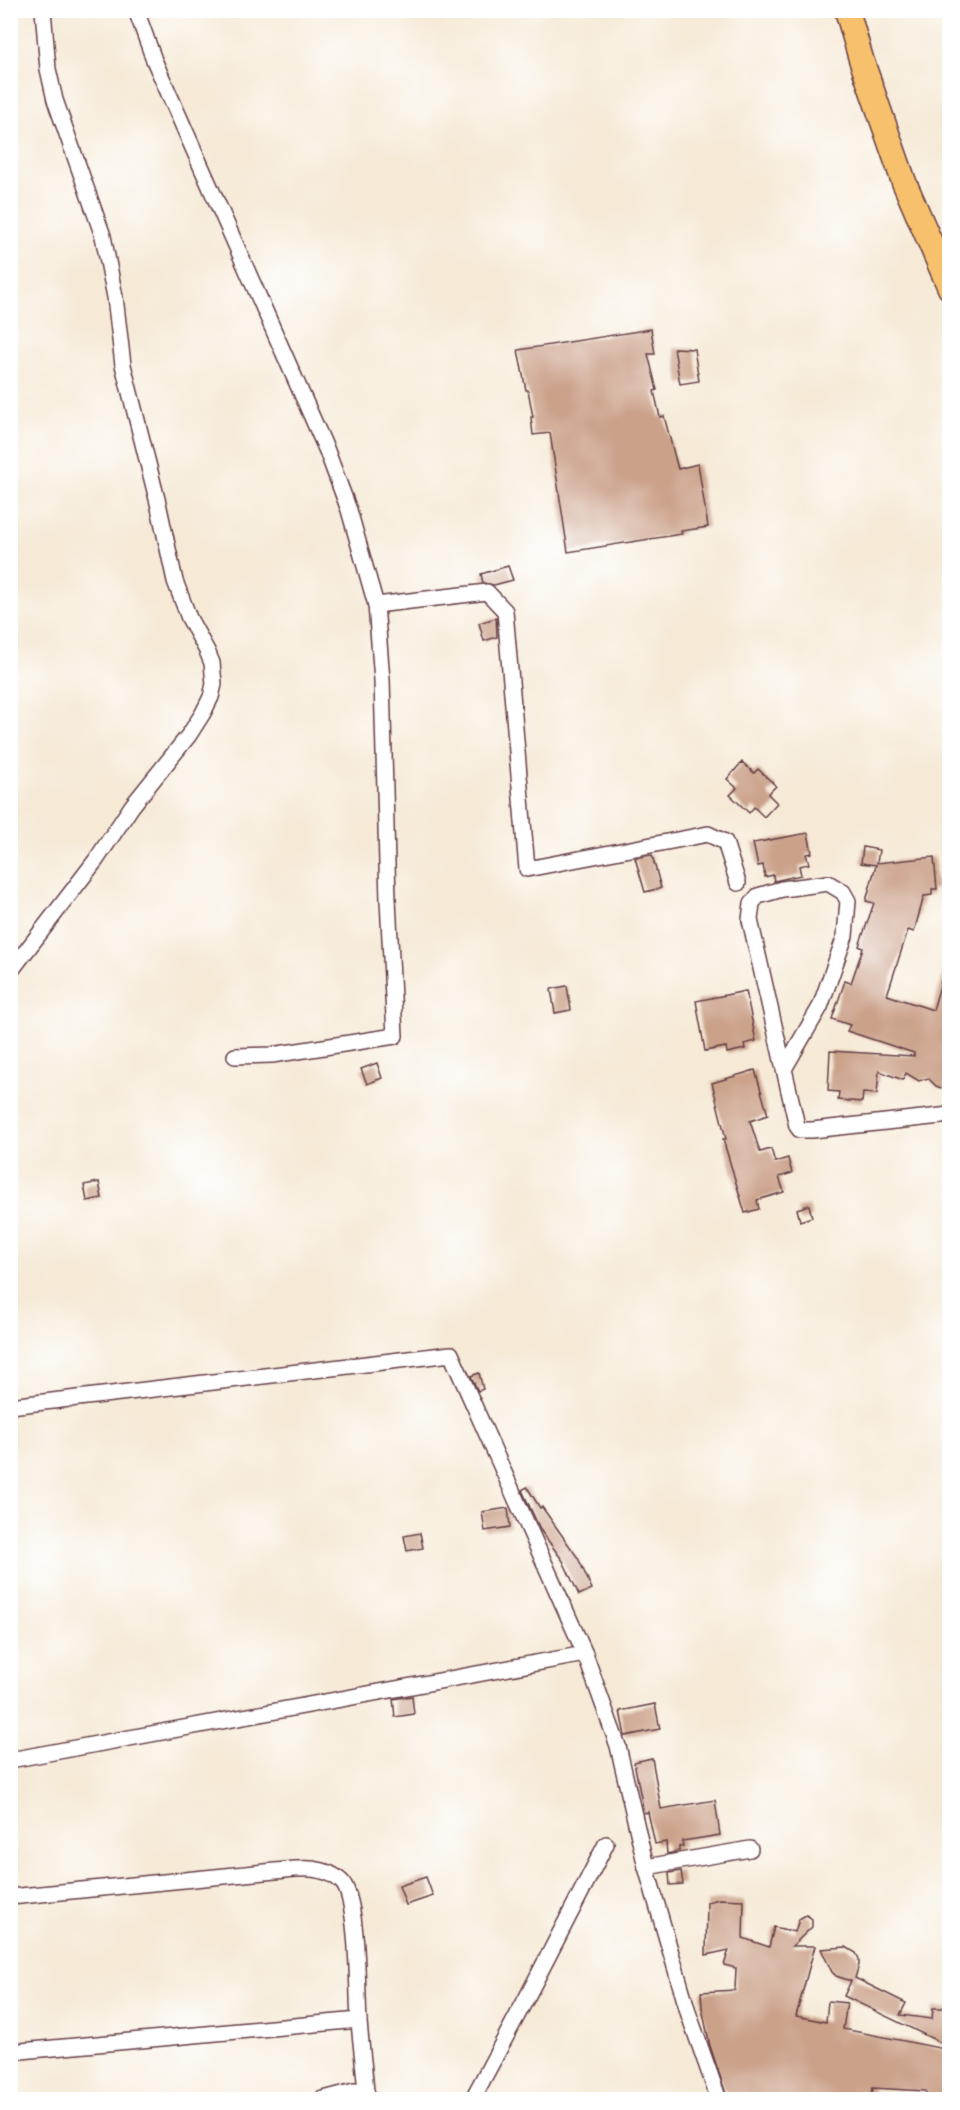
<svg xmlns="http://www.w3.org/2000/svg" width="960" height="2110" font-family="'Balsamiq Sans',sans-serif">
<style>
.building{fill:#cba189}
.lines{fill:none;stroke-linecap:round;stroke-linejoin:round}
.minor-casing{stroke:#643d45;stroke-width:18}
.primary-casing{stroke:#643d45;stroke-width:27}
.path{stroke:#643d45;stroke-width:3;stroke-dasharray:1.5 4.5;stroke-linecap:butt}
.minor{stroke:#fff;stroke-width:15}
.primary{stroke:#f7c06c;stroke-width:24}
</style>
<rect width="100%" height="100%" fill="#fff"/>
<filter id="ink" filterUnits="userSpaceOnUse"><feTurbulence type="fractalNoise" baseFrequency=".0167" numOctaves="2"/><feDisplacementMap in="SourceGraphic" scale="12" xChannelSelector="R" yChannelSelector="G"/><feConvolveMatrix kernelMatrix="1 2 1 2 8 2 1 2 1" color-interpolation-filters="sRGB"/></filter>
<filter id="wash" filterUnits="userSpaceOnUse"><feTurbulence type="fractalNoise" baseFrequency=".008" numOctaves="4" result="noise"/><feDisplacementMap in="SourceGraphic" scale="24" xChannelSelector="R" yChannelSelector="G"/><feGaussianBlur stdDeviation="1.35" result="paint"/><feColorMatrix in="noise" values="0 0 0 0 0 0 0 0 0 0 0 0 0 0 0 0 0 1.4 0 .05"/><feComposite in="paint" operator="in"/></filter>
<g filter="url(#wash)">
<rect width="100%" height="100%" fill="#f6ead7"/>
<g id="blocks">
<!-- building -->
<g class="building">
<path d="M651,329l4,25h-7l9,36 -3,1 6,26 4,-1 14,53 20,-5 10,63 -27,4 1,3 -114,18 -18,-119 -17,2 -2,-18h2l-5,-27h-2l-8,-40z"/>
<path d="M674,348l20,1 5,32 -19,3z"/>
<path d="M508,566l5,14 -19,5 -11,-2 -2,-9z"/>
<path d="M496,618l1,19 -13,4 -5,-18z"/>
<path d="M742,762l12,11 4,-4 18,17 -8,8 9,9 -13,14 -10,-10 -5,6 -19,-18 7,-7 -10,-9z"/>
<path d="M808,833l4,20 -6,1 3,10 -10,2 2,9 -27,6 -1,-6 -8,2 -2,-12 -5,1 -5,-23z"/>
<path d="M863,847l16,3 -2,13 57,-6 3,32h-5v6l-8,1 -10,36 -6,-2 -21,65 46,15 13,-46 4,1v124l-9,-1 -5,-2 -8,-8 -9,3 -13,-8 -3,7 -24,-9 -2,23 -14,-1 -1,9 -24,-2 1,-8 -11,-1 2,-40 84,5v-3l-67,-22 3,-6 -18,-6 13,-38 6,2 12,-35 -4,-2 15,-43 -8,-2 10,-36 -15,-2z"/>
<path d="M652,855l9,33 -16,4 -10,-34z"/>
<path d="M567,986l4,24 -16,3 -4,-24z"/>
<path d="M746,991l10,50 -12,3 1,5 -18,4 -1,-6 -21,4 -9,-50z"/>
<path d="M377,1063l5,15 -15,6 -6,-15z"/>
<path d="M755,1070l13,45 -18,6 10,31 11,-3 4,13 13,-4 4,15 -13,4 5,15 -27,8 2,9 -14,4 -22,-74h3l-14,-56z"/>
<path d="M99,1182l3,16 -15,3 -3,-16z"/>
<path d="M809,1205l3,12 -12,4 -3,-12z"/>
<path d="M479,1373l4,16 -5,2 -7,-15z"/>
<path d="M527,1487l13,21 2,-1 36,51 14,31 -13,6 -16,-34 -22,-30 -19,-41z"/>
<path d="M508,1508l2,19 -25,4 -3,-19z"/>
<path d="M420,1533l3,15 -16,3 -3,-15z"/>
<path d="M412,1696l2,18 -19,3 -2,-18z"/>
<path d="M655,1704l5,25 -35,7 -5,-25z"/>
<path d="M652,1758l9,51 54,-9 5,35 -38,6 1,5h-4v5l-12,3 -1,-12 -11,2 -7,-32 -4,1 -10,-51z"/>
<path d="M681,1871l2,13 -13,1 -1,-12z"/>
<path d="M426,1877l7,19 -27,9 -7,-19z"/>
<path d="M719,1899l25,1 -1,38 26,9 5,-20 21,5 4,-13 7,-4 6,4v8l-20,19h23l-19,70 30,6 2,-21 19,2 -4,26 107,21v44l-8,1v4h-15l-1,-8 -53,-3 -2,11 -9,-2 -1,3h-133l-18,-54 -8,-38 -1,-16 34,-2 1,-22 -12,-3 5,-15 -23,5 1,-53z"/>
<path d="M846,1947l10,6 3,6v6l-4,13 51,25 -6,12 32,4 1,-11h17v39l-106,-51 7,-15 -15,-5 -4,-4 -11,-23z"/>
</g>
</g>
</g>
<g filter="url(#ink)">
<use href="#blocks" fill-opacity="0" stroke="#643d45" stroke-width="1.5"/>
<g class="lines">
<!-- minor casing -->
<g class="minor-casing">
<g id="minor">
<path d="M136,10l18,50 173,391 22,59 27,95 6,75 6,220 7,136 -123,19 -37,1"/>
<path d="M376,605l111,-13 18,19 22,258 181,-35 17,8 13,41"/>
<path d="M10,972l86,-112 36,-54 57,-71 14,-22 8,-16 3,-13 -2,-21 -5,-12 -18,-33 -14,-37 -17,-78 -35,-138 -8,-68 -12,-61 -48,-136 -7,-31 -5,-59"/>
<path d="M784,1069l36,-62 25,-71 3,-35 -5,-9 -15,-9 -46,6 -24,7 -6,7 -2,17 47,206 3,4h12l138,-15"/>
<path d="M10,1406l441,-52 134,300 33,92 28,121 43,148 30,85"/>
<path d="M10,1760l575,-106"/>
<path d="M646,1867l104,-18"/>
<path d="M10,1897l265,-26c23,-2 48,-7 66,10 18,16 16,114 18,141 2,23 5,46 7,69"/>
<path d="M10,2052l349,-32"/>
<path d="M320,2100l34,-9h12l3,9"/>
<path d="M472,2100l54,-101 80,-155"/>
</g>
</g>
<!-- primary casing -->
<g class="primary-casing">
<path id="primary" d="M847,10l14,49 43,123 46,106"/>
</g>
<!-- path -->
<path class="path" d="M10,144l2,26 -2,16"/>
<!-- minor -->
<use href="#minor" class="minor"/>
<!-- primary -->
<use href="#primary" class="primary"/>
</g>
</g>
<!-- margin -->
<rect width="960" height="2110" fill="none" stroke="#fff" stroke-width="36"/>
</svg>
